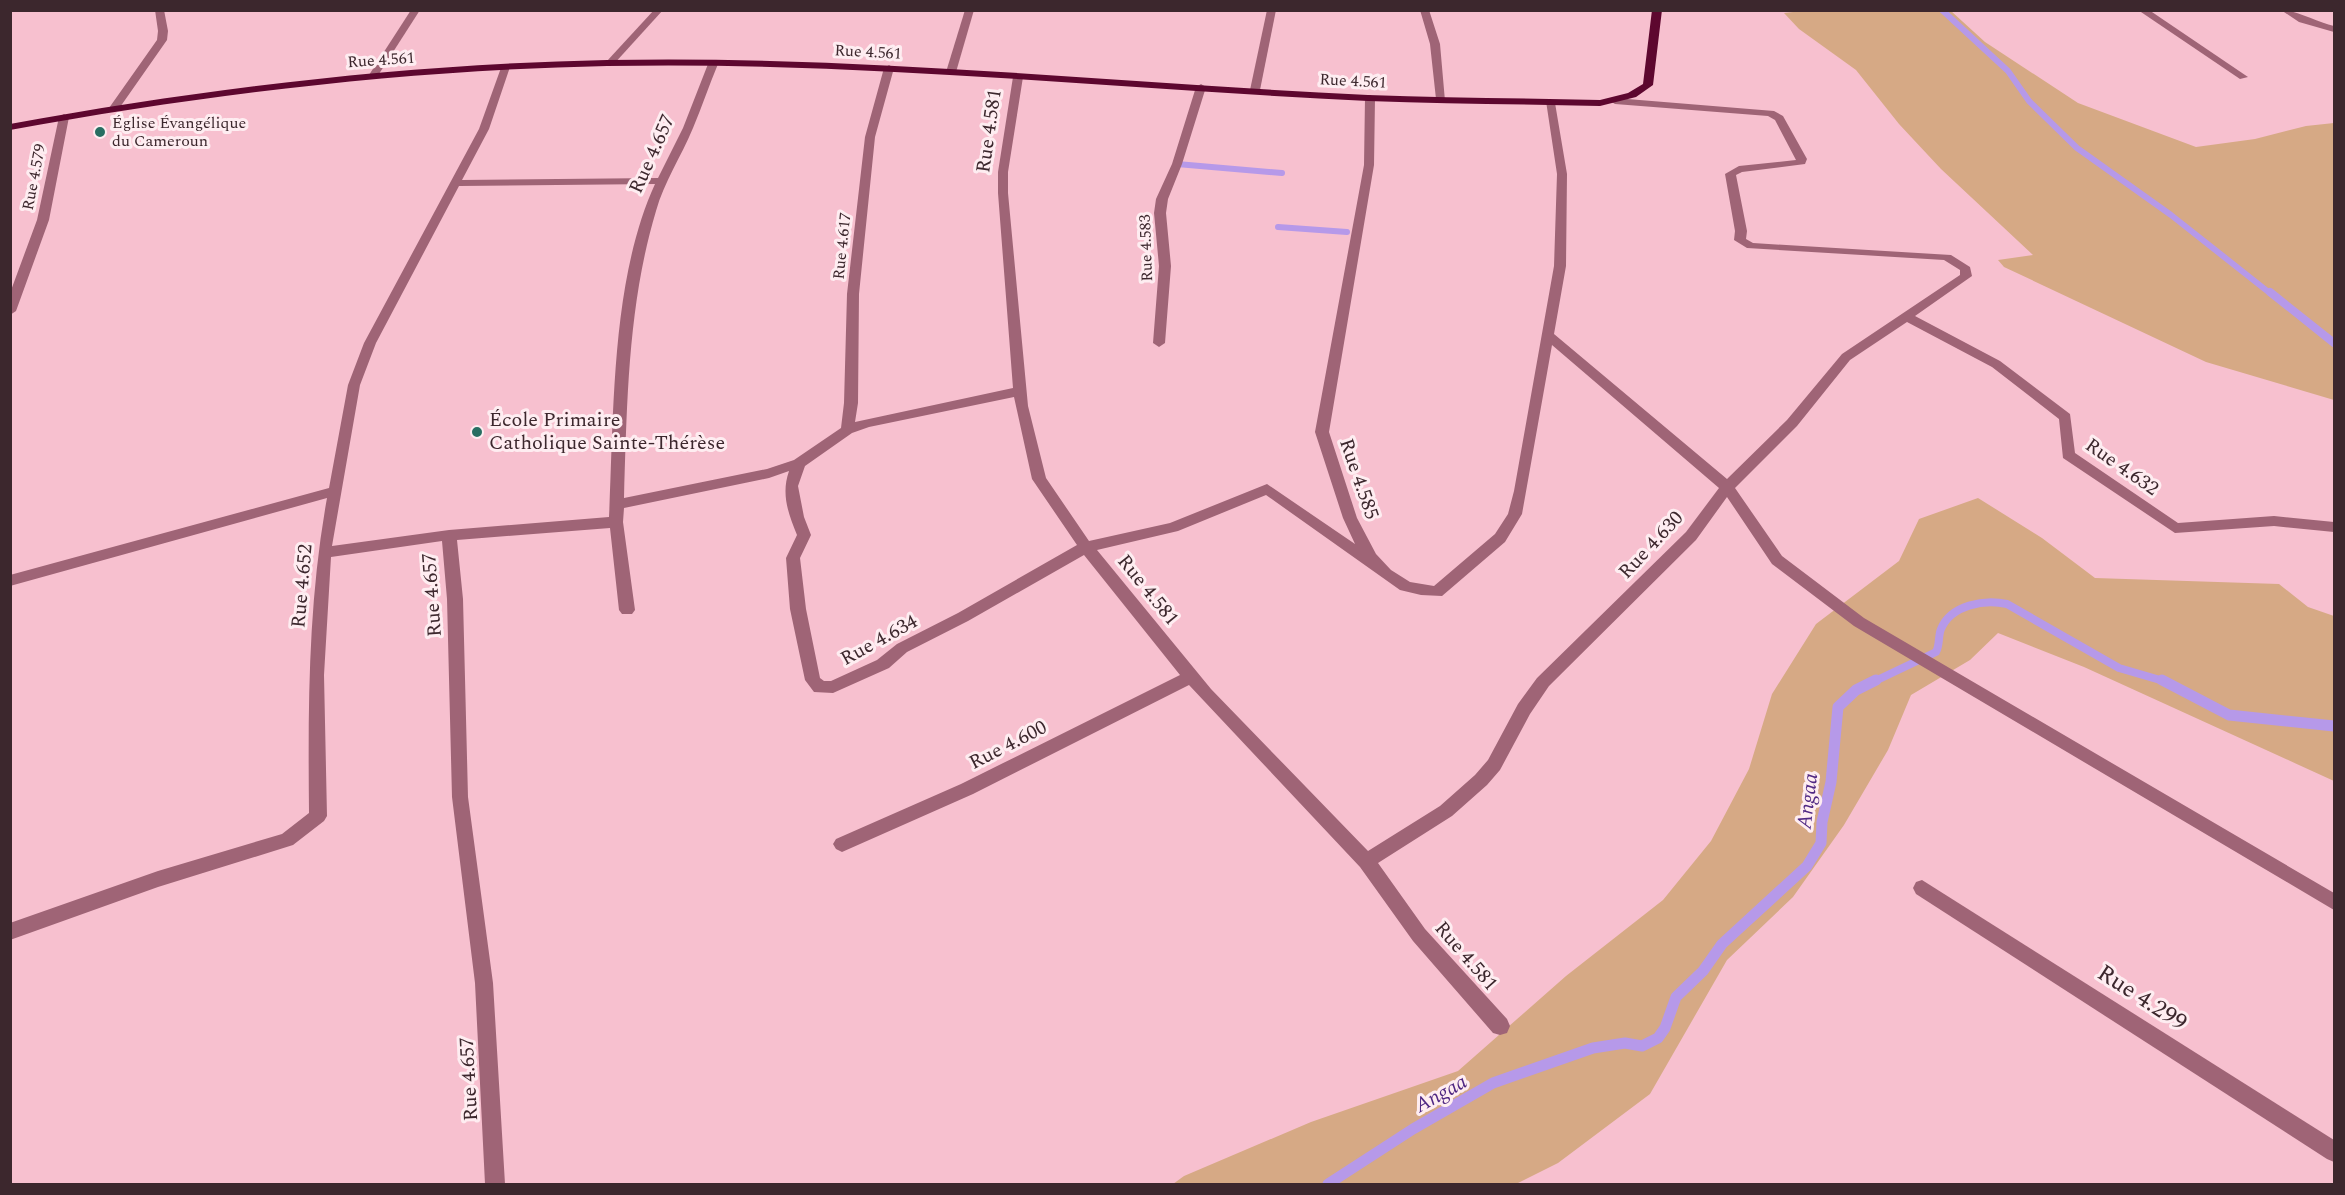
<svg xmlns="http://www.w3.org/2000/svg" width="2345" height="1195" font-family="Spectral,serif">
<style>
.green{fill:#d6a985}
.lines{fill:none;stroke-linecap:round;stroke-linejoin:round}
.stream-far2{stroke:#b699e9;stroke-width:6}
.stream-far1{stroke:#b699e9;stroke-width:8}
.stream{stroke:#b699e9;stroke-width:11}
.minor{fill:#9f6476;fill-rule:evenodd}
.major{fill:#5d072f;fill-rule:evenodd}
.poi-dot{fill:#286e62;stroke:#feedf1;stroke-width:2}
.labels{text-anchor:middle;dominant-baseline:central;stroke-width:6;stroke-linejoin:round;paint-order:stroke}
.far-street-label{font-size:16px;fill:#3c272d;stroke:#feedf1}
.far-poi-label{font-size:16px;fill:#3c272d;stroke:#feedf1;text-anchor:start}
.street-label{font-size:20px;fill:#3c272d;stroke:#feedf1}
.poi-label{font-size:20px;fill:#3c272d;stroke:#feedf1;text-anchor:start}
.water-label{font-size:21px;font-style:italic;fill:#502883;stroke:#feedf1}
.near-street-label{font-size:24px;fill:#3c272d;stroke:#feedf1}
</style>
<rect width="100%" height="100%" fill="#f7c0cf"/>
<!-- green -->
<g class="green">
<path d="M1802,11h149l34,31 93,61 118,44 59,-8 51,-13 28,-3v277l-128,-38 -202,-95 -6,-7 35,-5 -92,-86 -42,-45 -43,-54 -57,-41 -15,-16z"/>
<path d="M1978,498l64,40 53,40 184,6 29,23 26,9v165l-250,-114 -86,-34 -28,27 -59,35 -23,55 -44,75 -51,72 -66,63 -77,134 -92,69 -42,21h-343l11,-8 127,-54 147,-51 108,-95 97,-76 48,-59 38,-72 23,-75 44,-70 83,-63 20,-42z"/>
</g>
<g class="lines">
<!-- stream-far2 -->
<g class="stream-far2">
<path d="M1942,10l66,61 21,30 48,47 94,67 100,79"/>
<path d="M1177,164l105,9"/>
<path d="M1278,227l69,5"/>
</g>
<!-- stream-far1 -->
<g class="stream-far1">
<path d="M2270,292l64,51"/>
<path d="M1873,682l63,-30c4,-7 2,-16 5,-23 10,-24 43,-30 66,-25l112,64 48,14"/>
</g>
<!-- stream -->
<g class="stream">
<path d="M2162,680l67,35 105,11"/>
<path d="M1328,1184l85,-55 80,-46 100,-35 32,-5 17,3 16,-8 7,-10 11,-31 27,-26 19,-27 85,-78 14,-23 1,-21 9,-40 7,-75 18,-17 20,-10"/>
</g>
<!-- minor -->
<g class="minor">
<path d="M155,10h9l4,21 -1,9 -49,70h-8l-1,-2 48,-68 1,-9z"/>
<path d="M411,10h9l-43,67h-6l-2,-2z"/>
<path d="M654,10h9l-50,55h-6v-4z"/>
<path d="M965,10h9l-18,62 -8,2 -2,-2z"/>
<path d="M1267,10h9l-16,80 -5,3 -5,-3z"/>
<path d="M1420,10h9l11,34 5,57 -9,-2 -6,-55z"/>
<path d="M2138,10h11l99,67 -8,2z"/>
<path d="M2281,10c15,0 37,12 53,16v6l-35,-10z"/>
<path d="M713,61l5,3c-9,21 -16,43 -25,64 -12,29 -29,54 -37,83 -28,93 -29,191 -32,287l143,-29 27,-9 47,-32 3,-25 3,-109 18,-157 19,-69 5,-3 5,3 -19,69 -16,157 -1,109 -3,19 158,-34 -15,-195v-21l15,-95 5,-3 5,3 -15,95v21l20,213 18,72 43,63 81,-18 97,-39 88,60 -12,-26 -28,-86 49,-267 1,-67 5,-3 5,3 -1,67 -45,267 28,86 19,36 15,16 19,12 24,4 61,-52 13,-20 6,-23 40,-225 3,-92 -11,-73 9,2 12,71 -1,92 -12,68 173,145 60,-59 55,-66 118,-79v-5l-16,-10 -197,-12 -13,-8 1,-9 -10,-57 14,-8 57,-6 -21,-40 -7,-4 -153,-12 -5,-3 5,-3 159,13 9,5 24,43 -2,5 -63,8 -6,3 11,56 -1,8 7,4 198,12 19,12 2,9 -57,40 85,45 70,53 5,39 103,70 96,-7 60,6v10l-60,-6 -99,7 -112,-75 -4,-39 -67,-52 -85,-45 -57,38 -53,66 -62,62 47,68 82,62 470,275v17l-480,-284 -82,-62 -45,-67 -31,43 -147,146 -19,28 -30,56 -13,15 -35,31 -74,47 47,66 82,90 3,7 -3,7 -7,2 -7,-2 -80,-92 -53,-74 -171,-182 -216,109 -131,58 -6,-3 -3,-5 3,-5 125,-55 219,-109 -96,-120 -116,66 -61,31 -18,16 -56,25 -19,-1 -9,-12 -15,-71 -4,-51 11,-23c-9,-22 -16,-41 -8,-64l-20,7 -145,30 -1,14 12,88 -3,4h-10l-3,-4 -9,-82 -153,12 6,59 5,198 25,186 12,201h-20l-10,-201 -23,-186 -5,-198 -5,-58 -111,16 -7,118 3,141 -3,5 -31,24 -135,42 -148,53v-17l148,-52 124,-37 27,-21c-1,-106 -1,-210 18,-315l-317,88v-11l319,-87 19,-103 16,-42 115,-214 23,-64 8,2 -21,62 -27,51 196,-2 25,-50 25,-64zM655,184c-44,96 -41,229 -46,333l-160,13 -117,16 28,-161 16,-42 83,-157zM1552,345l167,143 -33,44 -149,146 -19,26 -30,56 -13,15 -35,31 -72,45 -157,-162 -114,-139 81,-19 88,-36 134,95 21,5 21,1 63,-54 17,-28zM1014,397l18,82 45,66 -119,68 -61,31 -20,16 -46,21h-7l-4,-3 -14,-69 -6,-51 11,-23 -7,-18 -6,-31 7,-20 47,-33 17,-6z"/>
<path d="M1201,84l5,3 -24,77 -14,35 -2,14 5,53 -6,77 -6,4 -6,-4 6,-77 -5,-53 2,-14 16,-35 24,-77z"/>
<path d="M64,114l5,3 -20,103 -33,91 -6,4v-22l27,-73 22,-103z"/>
<path d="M1922,880l412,260v22l-7,-3 -411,-265 -3,-6 3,-6z"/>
</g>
<!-- major -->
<path class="major" d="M1652,10h10l-9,75 -17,12 -36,9c-77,-2 -155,-2 -232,-5 -254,-12 -507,-40 -761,-35 -200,4 -400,28 -597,64v-6c197,-36 397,-60 597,-64 254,-5 507,23 761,35 77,3 155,3 232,5l28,-7 15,-9z"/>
</g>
<!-- markers -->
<g class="poi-dot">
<circle cx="100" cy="132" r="6"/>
<circle cx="477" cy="432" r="6"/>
</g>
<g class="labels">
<!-- far-street labels -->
<g class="far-street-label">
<text transform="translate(868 52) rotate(3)">Rue 4.561</text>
<text transform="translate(381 60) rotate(-4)">Rue 4.561</text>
<text transform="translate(1353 81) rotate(3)">Rue 4.561</text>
<text transform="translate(34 177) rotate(-79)">Rue 4.579</text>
<text transform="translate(842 246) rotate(-84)">Rue 4.617</text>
<text transform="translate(1146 248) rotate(-92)">Rue 4.583</text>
</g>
<!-- far-poi labels -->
<g class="far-poi-label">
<text x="112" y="123">Église Évangélique<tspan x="112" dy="18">du Cameroun</tspan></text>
</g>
<!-- street labels -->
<g class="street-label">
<text transform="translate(989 131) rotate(-82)">Rue 4.581</text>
<text transform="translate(652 154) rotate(-66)">Rue 4.657</text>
<text transform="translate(2122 467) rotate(35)">Rue 4.632</text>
<text transform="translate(1359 479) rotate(71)">Rue 4.585</text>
<text transform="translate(1651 545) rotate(-47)">Rue 4.630</text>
<text transform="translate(302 586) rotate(-85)">Rue 4.652</text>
<text transform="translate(1148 590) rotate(51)">Rue 4.581</text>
<text transform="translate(432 595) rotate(-94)">Rue 4.657</text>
<text transform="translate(879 640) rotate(-29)">Rue 4.634</text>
<text transform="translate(1008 745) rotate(-27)">Rue 4.600</text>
<text transform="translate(1466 956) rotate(49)">Rue 4.581</text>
<text transform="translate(469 1079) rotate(-93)">Rue 4.657</text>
</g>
<!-- poi labels -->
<g class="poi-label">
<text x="489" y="420">École Primaire<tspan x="489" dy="23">Catholique Sainte-Thérèse</tspan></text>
</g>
<!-- water labels -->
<g class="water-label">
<text transform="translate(1808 801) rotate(-83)">Angaa</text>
<text transform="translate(1441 1094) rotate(-29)">Angaa</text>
</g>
<!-- near-street labels -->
<g class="near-street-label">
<text transform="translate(2142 998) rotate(33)">Rue 4.299</text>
</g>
</g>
<!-- border -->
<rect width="2345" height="1195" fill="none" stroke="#3c272d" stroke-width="24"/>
</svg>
